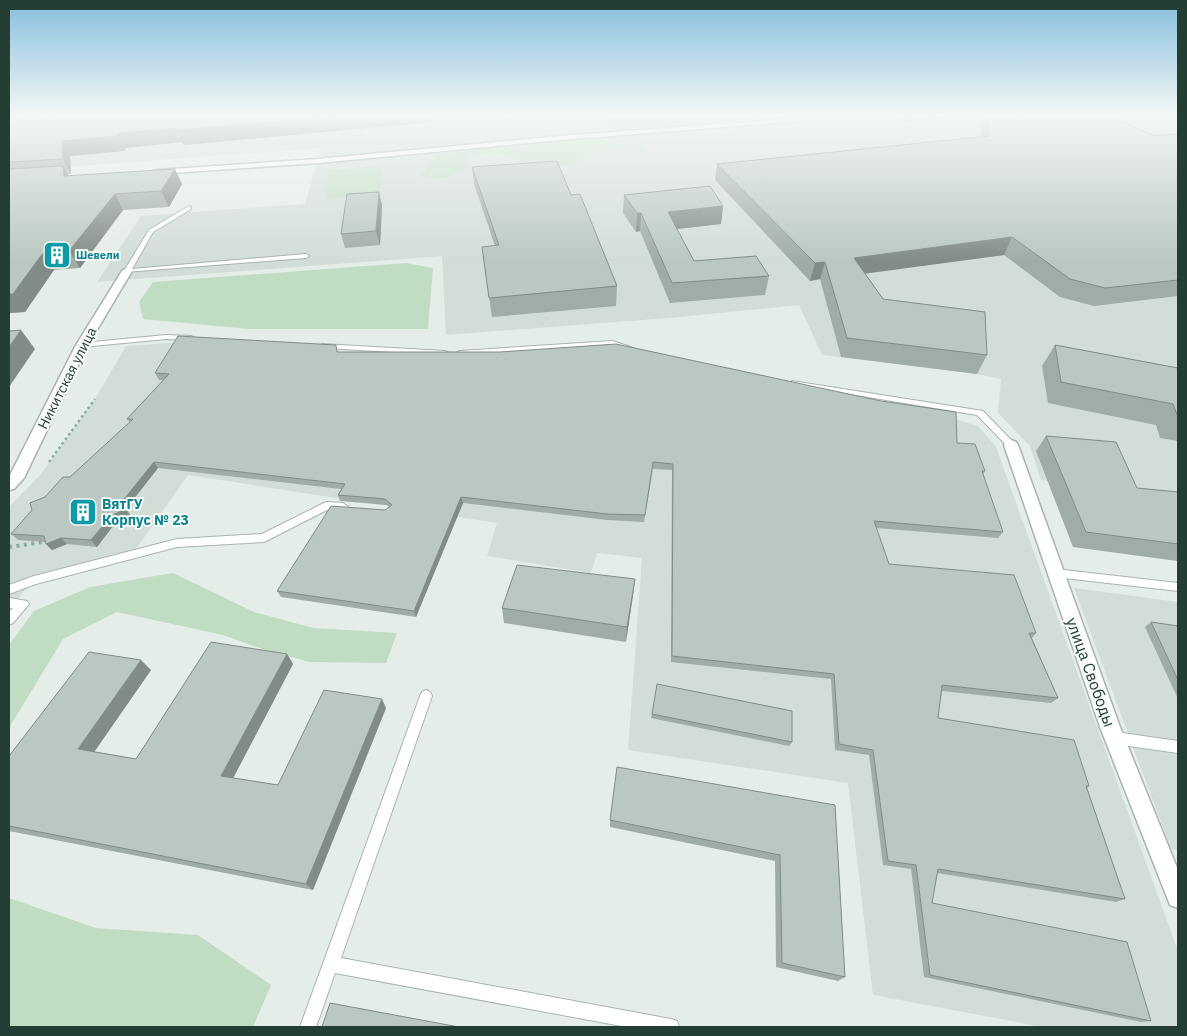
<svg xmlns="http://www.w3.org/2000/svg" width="1187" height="1036" font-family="'IBM Plex Sans',sans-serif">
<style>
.built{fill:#d3ddd7}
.green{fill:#c0dcc3}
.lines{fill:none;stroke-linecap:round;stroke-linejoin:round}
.service-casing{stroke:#a8b5ae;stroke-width:2}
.minor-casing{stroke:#a8b5ae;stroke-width:3}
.path-far1{stroke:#88ae9c;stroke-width:2.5;stroke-dasharray:2.5 3;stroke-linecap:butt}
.path{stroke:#88ae9c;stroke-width:4;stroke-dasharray:3 4.5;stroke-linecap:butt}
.service{fill:#fff;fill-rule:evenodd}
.minor{fill:#fff;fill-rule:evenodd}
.wall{fill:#a0aca6}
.shaded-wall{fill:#828c87}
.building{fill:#bac8c1;stroke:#828c87}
.labels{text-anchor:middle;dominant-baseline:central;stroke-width:4;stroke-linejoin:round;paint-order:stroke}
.far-culture-label{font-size:11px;font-weight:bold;fill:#0d838f;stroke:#f6faf7;text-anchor:start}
.street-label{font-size:14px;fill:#253e33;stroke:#f6faf7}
.culture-label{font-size:14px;font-weight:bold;fill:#0d838f;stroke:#f6faf7;text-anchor:start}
.near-street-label{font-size:16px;fill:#253e33;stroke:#f6faf7}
</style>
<rect width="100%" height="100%" fill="#e5ede8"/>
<!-- built -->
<g class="built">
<path d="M9,116h1169v391l-42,-17 -95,-10 -11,-34 -32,-33 3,-34 -24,-5 -155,-19 -23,-50 -130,13 -223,17 -4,-79 -345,26 44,-66 164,-12 16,-56 -312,23z"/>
<path d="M182,342l262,16 508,60 26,8 18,21 182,504v76h-135l-170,-32 -25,-212 -220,-33 14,-192 -45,-5 -6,20 -104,-17 10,-33 -309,-48 -56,80 -98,25 -20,23h-5v-96l32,-33 54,-75 31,-53z"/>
<path d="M1074,588l104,14v248l-7,-1z"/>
</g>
<!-- green -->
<g class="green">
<path d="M658,116h138l-170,14 -33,-2 15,-9z"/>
<path d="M611,137h25l9,5 -3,13c-34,-22 -47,3 -77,10 -12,2 -27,1 -39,2 -18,-16 -37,-15 -59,-9l-3,13 -20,7 -24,-1 17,-22c58,-9 116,-11 174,-18z"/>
<path d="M382,166l-2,28 -53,5 1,-29z"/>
<path d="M406,263l27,5 -5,61h-179l-106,-10 -4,-17 14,-20z"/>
<path d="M173,573l81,39 59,16 84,5 -11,30 -76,-1 -45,-12 -42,-15 -106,-23 -54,27 -54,89v-83l25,-34 56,-24z"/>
<path d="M9,898l87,30 102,7 73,50 -18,42h-244z"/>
</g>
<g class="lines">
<!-- service casing -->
<g class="service-casing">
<g id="service">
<path d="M189,206l2,1v2l-38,23 -21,37 174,-15 3,2 -3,2 -181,14 -1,-1 25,-41z"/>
<path d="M166,335l25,1 4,2 -4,2 -25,-1 -84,8 -4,-2 4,-2z"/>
<path d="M612,341l19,6 -4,2 -15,-4 -152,10 -4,-2 4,-2z"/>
<path d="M322,344l123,7 4,2 -4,2 -120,-7 -4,-2z"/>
<path d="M792,381l191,30 33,34 -5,3 -3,-1 -31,-32 -182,-30h-3z"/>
<path d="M326,502l17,1 5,4 -5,4 -16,-1 -63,32 -87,5 -141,37 -27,10v-9l25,-9 143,-37 85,-5z"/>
<path d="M1055,569l123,14v8l-123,-14 -4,-1 -1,-3 1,-3z"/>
<path d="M9,598l18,3 2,3 -16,19 -4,2v-13l4,-4h-4z"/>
<path d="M426,690l4,2 2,4 -91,262 330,61 6,2 2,6h-52l-292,-54 -19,54h-16l120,-331 2,-4z"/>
<path d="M1115,732l63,9v12l-63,-9 -5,-2 -1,-4 1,-4z"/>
</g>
</g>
<!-- minor casing -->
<g class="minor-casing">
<g id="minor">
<path d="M799,118l3,2 -1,1 -241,19 -242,23 -161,11 -4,-2 4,-2 161,-11 242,-23z"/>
<path d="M127,268l5,3 -44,74 -64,133 -10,11 -5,1v-13l67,-132 46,-74z"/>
<path d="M1011,440l5,2 2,3 102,282 58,143v38l-8,-3 -70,-178 -96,-282 2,-3z"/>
</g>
</g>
<!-- path-far1 -->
<path class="path-far1" d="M49,462l46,-63"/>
<!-- path -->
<path class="path" d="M9,547l35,-5"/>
<!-- service -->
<use href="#service" class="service"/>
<!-- minor -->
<use href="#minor" class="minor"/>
</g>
<!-- wall -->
<g class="wall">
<path d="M65,116h367v6l-248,23 -2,-3 -56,6 -2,3 -54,5 1,18h-3v1l114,9 -13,23 -46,3 -43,58 -26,2 -29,42 -16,1v-196h43z"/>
<path d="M897,116h212l46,20 23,-1v161l-84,10 -34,-9 -56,-42 -139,18 18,26 104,56 -10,19 -136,-17 -21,-78 -10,2 -95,-101 2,-16 265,-27 -2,-21 -74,6z"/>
<path d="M472,167l99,28 46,91 -1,20 -124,11 -10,-70 13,-1 -21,-62z"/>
<path d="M624,195l99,11 -2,18 -44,5 17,32 75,15 -4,19 -95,8 -30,-72 -4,1 -13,-19z"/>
<path d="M382,205l-2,40 -35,3 -4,-14z"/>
<path d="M1055,345l123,23v73l-18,-3 -4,-13 -108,-22 -6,-37z"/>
<path d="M339,352l618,91 28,28 -2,3 20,58 -5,6 -122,-10 13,36 147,69 -4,5 26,60 -7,5 -109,-12 -4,27 151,68 -2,2 38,111 -9,3 -179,-29 -5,30 219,118 -10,1 -217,-45 -13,-108 -28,-4 -14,-110 -34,-5 -4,-71 -160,-17 1,-192 -19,-1 -9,53 -37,-2 -144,-17 -47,114 -135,-20 -4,-6 112,-84 -2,-2 -47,-4 -2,-6 3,-6 -183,-21 -32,41 4,6 -14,7 -19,25 -30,-3 -15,6 -6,-6 -1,-2 -27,-2 -7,-6 34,-37 25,-20 60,-55 -3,-3 37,-39h-5l-4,-7z"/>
<path d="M1046,436l91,52 41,4v70l-1,-1 -104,-14 -37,-96z"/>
<path d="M635,579l-2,16 -7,47 -122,-19 -2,-15z"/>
<path d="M1151,622l27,4v73l-33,-72z"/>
<path d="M287,654l6,10 -60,114 45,7 108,-77 -73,182 -304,-59v-75l142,-86 -57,82 42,7z"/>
<path d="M657,684l135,58 -3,4 -138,-28z"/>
<path d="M835,805l10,172 -7,4 -62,-14 -1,-106 -165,-34v-7z"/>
</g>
<!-- shaded-wall -->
<g class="shaded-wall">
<path d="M336,116h96v6l-248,23 -2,-3 -56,6 -2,3 -54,5 1,18 -8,-15 -1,-18 57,-8 59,-5z"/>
<path d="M463,116h27l-27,3z"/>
<path d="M908,116h72l-74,6z"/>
<path d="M63,166l9,16 -8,-6z"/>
<path d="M175,169l7,15 -13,23 -8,-16z"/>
<path d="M379,192l3,13 -2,40 -4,-14z"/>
<path d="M115,194l8,16 -43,58 -11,-17z"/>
<path d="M723,206l-2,18 -54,6 1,-18z"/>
<path d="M637,213h4l-1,18 -4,1z"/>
<path d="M1012,237l-8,18 -156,21 6,-18z"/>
<path d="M43,253l11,17 -29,42 -16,1v-19z"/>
<path d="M825,262l-5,17 -10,2 5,-18z"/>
<path d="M21,330l14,19 -26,38v-40z"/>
<path d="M154,462l4,6 -32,41 4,6 -14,7 -19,25 -6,-7z"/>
<path d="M461,497l2,6 -47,114 -2,-6z"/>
<path d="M61,538l6,6 -15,6 -6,-6z"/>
<path d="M635,579l-2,16 -7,47 1,-15z"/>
<path d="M287,654l6,10 -63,120 -9,-8z"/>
<path d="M141,660l10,10 -61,88 -12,-9z"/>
<path d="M382,699l4,9 -73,182 -7,-6z"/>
</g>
<!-- building -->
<g class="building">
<path d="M37,116h13l-1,1 16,-1h271l-159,14 1,-2 -59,5 -2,3 -55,5 1,18 -54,3v-45z"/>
<path d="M987,116h122l46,20 20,-2 3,1v145l-73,8 -35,-9 -58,-42 -158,21 29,41 102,13 2,43 -140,-17 -22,-76 -10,1 -98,-99 272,-28z"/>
<path d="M557,161l14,34 9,-1 37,92 -128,12 -7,-51 17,-2 -27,-78z"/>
<path d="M63,166l1,10 111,-7 -14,22 -46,3 -46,57 -26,2 -30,41h-4v-125z"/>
<path d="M710,186l13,20 -55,6 26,49 62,-5 13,20 -97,7 -31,-70h-4l-13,-18z"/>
<path d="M379,192l-3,39 -35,3 6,-40z"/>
<path d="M21,330l-12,17v-16z"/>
<path d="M178,336l158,9 1,7h163l116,-8 265,57 75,11 1,31 18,1 10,27h-3l21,61 -129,-11 15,43 125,11 22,58h-7l29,65 -116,-13 -4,33 136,22 15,46h-3l39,113 -187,-30 -6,34 195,39 24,79 -221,-46 -14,-110 -28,-4 -15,-111 -34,-6 -5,-70 -162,-18 1,-192 -20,-2 -8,53 -38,-1 -146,-17 -47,114 -137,-20 54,-85 54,4 7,-5 -7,-6 -47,-4 7,-11 -191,-22 -33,41 4,6 -14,7 -20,24 -30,-2 -15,6 -2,-8 -33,-2 21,-24 -2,-7 15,-6 18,-20h7l63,-58h-6l42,-45 -14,-1z"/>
<path d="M1055,345l123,23v49l-5,-13 -112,-22z"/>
<path d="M1046,436l70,6 21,46 41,4v52l-92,-12z"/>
<path d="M517,565l118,14 -8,48 -125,-19z"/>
<path d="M1151,622l27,4v54z"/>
<path d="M211,642l76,12 -66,122 57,9 46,-95 58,9 -76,185 -297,-58v-70l80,-104 52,8 -63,89 58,10z"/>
<path d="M657,684l135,27v31l-140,-28z"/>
<path d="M617,767l218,38 10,172 -63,-14 -2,-108 -170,-35z"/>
<path d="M330,1003l129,24h-137z"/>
</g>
<!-- sky -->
<linearGradient id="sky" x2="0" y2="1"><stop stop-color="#85bedd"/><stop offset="0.44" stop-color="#f3f7f5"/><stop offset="1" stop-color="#f3f7f5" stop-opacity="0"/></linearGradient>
<rect width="1187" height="261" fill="url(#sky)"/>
<!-- icons -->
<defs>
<g id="building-square" transform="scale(1.4375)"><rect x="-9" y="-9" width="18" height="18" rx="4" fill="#0f9aa8" stroke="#f6faf7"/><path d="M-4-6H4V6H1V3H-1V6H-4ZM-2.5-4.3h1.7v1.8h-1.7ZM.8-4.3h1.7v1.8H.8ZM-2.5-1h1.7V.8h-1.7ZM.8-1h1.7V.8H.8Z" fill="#fff"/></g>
</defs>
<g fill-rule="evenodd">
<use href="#building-square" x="57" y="255"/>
<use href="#building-square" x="83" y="512"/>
</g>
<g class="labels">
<!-- far-culture labels -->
<g class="far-culture-label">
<text x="76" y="255">Шевели</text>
</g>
<!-- street labels -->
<g class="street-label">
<text transform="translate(67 378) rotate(-63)">Никитская улица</text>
</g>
<!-- culture labels -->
<g class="culture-label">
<text x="102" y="504">ВятГУ<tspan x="102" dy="16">Корпус № 23</tspan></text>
</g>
<!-- near-street labels -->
<g class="near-street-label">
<text transform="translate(1091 672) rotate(70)">улица Свободы</text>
</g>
</g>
<!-- border -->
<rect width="1187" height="1036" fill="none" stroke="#253e33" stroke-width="20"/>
</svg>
